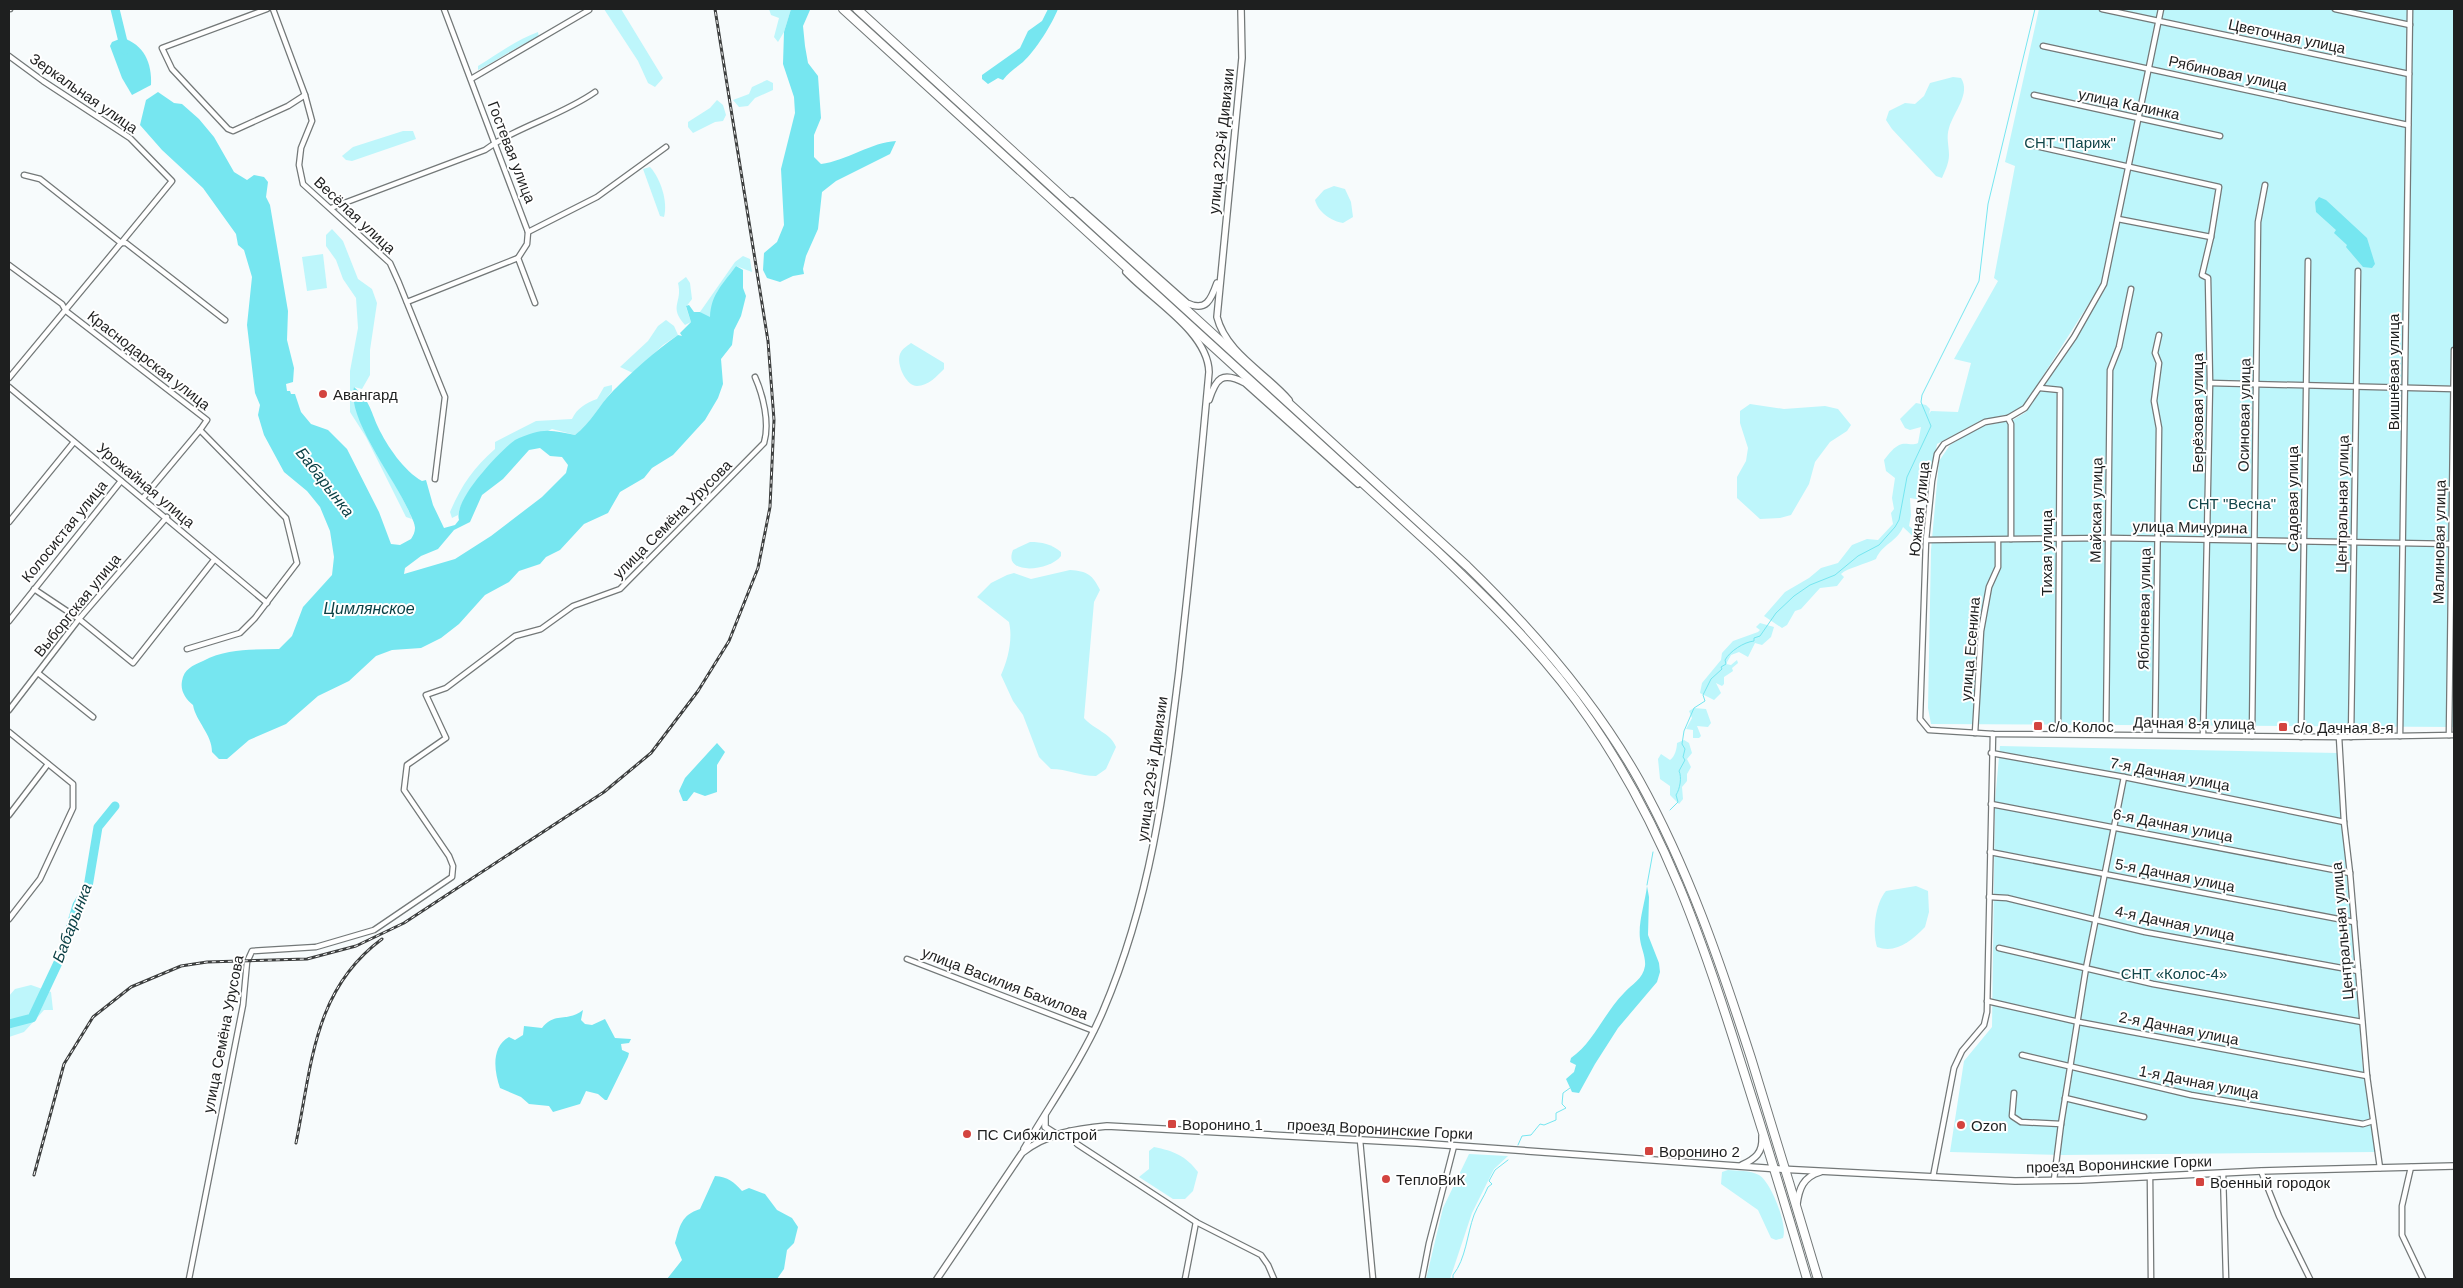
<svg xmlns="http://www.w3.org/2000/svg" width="2463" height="1288" font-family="Arial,sans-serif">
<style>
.green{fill:#bef6fb}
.water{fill:#76e6f0;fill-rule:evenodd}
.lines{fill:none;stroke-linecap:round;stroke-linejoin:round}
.stream{stroke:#76e6f0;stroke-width:1}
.river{stroke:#76e6f0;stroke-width:9}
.minor-casing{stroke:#737878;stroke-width:7}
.tertiary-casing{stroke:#737878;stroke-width:8}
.trunk-casing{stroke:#737878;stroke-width:10}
.minor{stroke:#fff;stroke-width:4.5}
.tertiary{stroke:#fff;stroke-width:5.5}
.trunk{stroke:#fff;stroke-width:8}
.rail-casing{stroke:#3d3f3f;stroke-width:3}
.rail{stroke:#fff;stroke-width:1;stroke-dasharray:4;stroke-linecap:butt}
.poi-dot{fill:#d3443f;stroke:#fff;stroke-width:2}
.labels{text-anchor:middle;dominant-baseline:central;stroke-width:4;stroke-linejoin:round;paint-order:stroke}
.street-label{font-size:15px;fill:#1e1f1f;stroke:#fff}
.park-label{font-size:15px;fill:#12464a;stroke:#fff}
.poi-label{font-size:15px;fill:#1e1f1f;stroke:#fff;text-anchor:start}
.water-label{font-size:16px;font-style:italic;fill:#093f44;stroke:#fff}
</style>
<rect width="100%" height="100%" fill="#f7fbfc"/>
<!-- green -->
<g class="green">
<path d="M604,9h17l42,69 -8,9 -7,-4 -10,-22z"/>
<path d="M769,9h22l-7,23 -6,10 -4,-5 5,-19 -8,-3z"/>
<path d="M2039,9h119l-56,274 -77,121 -11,9 -32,7 -45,24 -10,57 -17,-3 1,17 -2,11 12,11 -2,5 -16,-15c-6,15 -21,17 -27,32 -10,5 -29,9 -35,15l3,3 -7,9 -17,2 -19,21 -6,2 -8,14 -5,3 -18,-12 21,-24 24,-14 12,-10 17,-5 14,-18 15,-6 11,1 15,-16 -2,-11 3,-4 -2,-11 3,-20 -9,-7 -2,-11c4,-5 10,-14 18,-16 6,-1 10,2 16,-1l3,-16 -11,3 -5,-2 -5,-9 16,-16 10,2 4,4 -1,5 2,-3 27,1 13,-49 -17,-4 44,-78 -4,-3 21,-112 -10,-4z"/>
<path d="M2163,9h291v718l-523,-3 -3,-16 3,-158 8,-89 11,-16 29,-18 34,-7 13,-8 80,-124z"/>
<path d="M538,32l1,6c-22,7 -40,22 -61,32v-4c20,-12 38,-26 60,-34z"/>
<path d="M1953,77l8,1c10,16 -7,33 -12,50 -3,10 0,17 0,27 0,8 -4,16 -7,23l-6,-2 -44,-47 -6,-9 3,-9 16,-8 10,1 9,-8 6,-13z"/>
<path d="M767,80l6,3v7l-18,8 -7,8 -9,1 -6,-7 16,-6 3,-7z"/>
<path d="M717,100l6,5 3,10 -3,6 -8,1 -22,11 -5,-6v-5l22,-14z"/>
<path d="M403,131h10l3,8 -64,22 -6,-1 -4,-4 11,-9z"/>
<path d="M650,167c11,12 18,35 14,50l-4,-1 -17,-47z"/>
<path d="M1334,186l11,3 6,13 2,15 -10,6c-12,-2 -25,-11 -28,-23l9,-10z"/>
<path d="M332,229l11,12 15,38 14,10 5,14 -7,47v25l-8,14 -8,-2c1,9 1,19 4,28 12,37 40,67 54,104l-6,-2 -40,-80 -16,-25v-41l8,-43 -2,-30 -13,-19 -7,-19 -10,-14v-11z"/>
<path d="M323,254l4,34 -20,3 -5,-34z"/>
<path d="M743,256l7,3 2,13 -16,-6 -19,26 -7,26 -10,-6 35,-50z"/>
<path d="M686,277l4,6 2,16 -6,8 5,15 -6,3c-17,-19 -2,-22 -7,-42z"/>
<path d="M666,320l8,6 4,9 -15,10 -30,28 -13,-6 28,-26 10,-15z"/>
<path d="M911,343l33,20v6c-7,7 -16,17 -27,17 -11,0 -21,-22 -17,-32 2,-5 7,-8 11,-11z"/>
<path d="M612,385v6l-28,37 -9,7 -23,-6c-18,9 -36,17 -52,27 -15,9 -39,43 -42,59l-6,3 -2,-6c11,-26 24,-45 45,-63v-7l41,-21 36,-2c5,-11 14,-16 25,-20l7,-12z"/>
<path d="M1750,404l34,5 41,-3 13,3 13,16 -4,6 -17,11 -15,20 -6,22 -18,31 -11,3 -20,1 -23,-21v-21l9,-16 2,-13 -8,-25v-12z"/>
<path d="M1030,542c12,0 21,2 31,10v4c-11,15 -59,20 -48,-6z"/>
<path d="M1070,570c17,1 23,5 30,20l-6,12 -10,116c9,11 27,15 32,29l-10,22 -10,7c-16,0 -29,-7 -45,-7l-12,-12 -16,-42 -10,-14 -12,-26c7,-15 12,-36 8,-53l-32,-25 14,-14 16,-8 7,-2 17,6z"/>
<path d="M1760,623l14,4 -3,10 -9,8 -7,-2 -7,14 -9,-5 -8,3 -5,9 5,1 6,-5 1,3 -6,5 1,3 -9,6v7l-2,2 -6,-3 5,10 -7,7 -14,-7 2,-10 19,-23 1,-7 11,-12 25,-9 2,-2 -4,-3z"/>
<path d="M1694,708l12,1 5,14 -3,4 -11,-1 4,10 -2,2h-6v-8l-7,-1 6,-11 -3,-7z"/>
<path d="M1684,740l5,3 3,10 -5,6 4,8 -4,7v7l-5,6 1,12 -4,5 -9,-9v-9l-10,-7 -2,-20 3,-5 9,6c5,-3 7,-12 7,-17z"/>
<path d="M2000,746l338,7 3,66 7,57 15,194 13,82 -314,3 -112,-3 14,-91 28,-34 3,-226z"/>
<path d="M1916,886l12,5 1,21 -4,15c-14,14 -29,27 -48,20 -5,-16 -2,-43 9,-56z"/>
<path d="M31,985l20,7 2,18h-9l-20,22 -15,5v-41l6,-7z"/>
<path d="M1154,1147c20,4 32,9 44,25l-5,19 -8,8h-12l-34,-22 10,-8v-18z"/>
<path d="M1469,1154l39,2 -14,13 -22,44 -22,66h-24l17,-71z"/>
<path d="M1728,1170c9,1 22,0 31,5 12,7 29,50 24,63l-7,2 -5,-2 -13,-28 -37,-26 1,-12z"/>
</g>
<!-- water -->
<g class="water">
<path d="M791,9l19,1 -7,16 2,20 3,17 10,13 3,42 -7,17v22l7,7c25,-3 51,-22 75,-23l-6,13 -54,27 -14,11 -4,37 -12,27 -3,13 1,5 -11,2 -13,6 -13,-4 -4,-8 1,-17 13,-11 7,-17 -3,-56 14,-56 -1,-16 -11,-33 1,-32z"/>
<path d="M1048,9h10c-6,15 -22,41 -35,53 -7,6 -14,10 -20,18l-5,-2 -10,6 -6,-5v-4l38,-27 8,-17 14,-10z"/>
<path d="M122,38c22,6 30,25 29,47l-19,10 -10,-17 -12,-32 2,-4z"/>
<path d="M158,92l16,11 8,1 17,15 15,18 20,35 13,8 7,-5 10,2 4,5 -2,15 4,8 18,106 -1,29 7,28 -1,14 -7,2 1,7h3l1,3h4l6,18 10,12 17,6 19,19 32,63 12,32 9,1 11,-6c2,-3 4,-7 4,-11 0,-4 -3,-10 -5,-14 -12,-31 -64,-95 -56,-127 16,14 16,22 24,40 9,19 26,44 44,54l4,-1 7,25 11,23 11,-3 4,-5c-6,-20 40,-68 56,-80 5,-3 12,-5 18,-7 15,-5 27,-1 42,2 16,-12 24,-30 38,-44 20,-20 42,-40 65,-56l4,1 -2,-3 11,-11 -5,-16 3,-1 5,7h6l10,5c1,-23 13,-33 26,-51l7,4v18l3,8 -5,20 -7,14 -2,15 -11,14 2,25 -5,14 -13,22 -32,35 -21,13 -8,10 -24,14 -12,21 -24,11 -24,26 -14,7 -6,7 -21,7 -10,11 -24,13 -26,29 -18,14 -20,10 -29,2 -16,6 -27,25 -31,15 -32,28 -37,16 -22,19h-8l-7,-7c0,-18 -16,-30 -19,-47 -7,-6 -13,-14 -11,-24 2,-12 10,-15 21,-20 25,-13 49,-11 76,-12l13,-13 11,-29 29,-32 2,-18 -4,-26 -10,-24 -13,-16 -23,-19 -20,-37 -6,-20 2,-10 -5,-12 -8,-68 5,-48 -8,-27 -6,-5 -2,-11 -33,-46 -41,-38 -22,-25 6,-25zM540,448l10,8 12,1 6,8 -2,8 -24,24 -51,39 -36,23 -51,15 1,-6 16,-12 17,-7 16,-19 16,-8 12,-27 21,-16 26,-29z"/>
<path d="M2319,197l7,3 41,38 8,26 -3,4 -9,-1 -17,-20 1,-2 -13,-12 2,-3 -20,-18 -1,-10z"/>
<path d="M717,743l8,9 -8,13v27l-12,4 -11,-4 -7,9h-4l-4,-10 6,-13z"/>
<path d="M1647,886l2,11 -1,38 11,28 1,9 -3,10 -39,46 -23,36 -16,29 -7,-1 -6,-13 8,-7 2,-7 -6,-3 1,-4c23,-16 33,-45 53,-65 8,-9 19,-14 21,-27 1,-9 -4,-18 -5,-27 -2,-17 5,-36 7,-53z"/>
<path d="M583,1010l-2,10 4,4 7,1 13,-6 10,19 16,1 -2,4 -8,1 1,6 7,3 -1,4 -21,43h-2l-7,-6 -12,-3 -6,13 -27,8 -4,-6 -20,-2 -8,-7 -21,-9c-6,-17 -9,-41 9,-51l6,3 8,-5 1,-9 18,2c13,-17 25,-5 41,-18z"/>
<path d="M715,1176c13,1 19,6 27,15l7,-3 16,6 12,16 15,8 6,9 -4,16 -7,7 -3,19 -7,10h-110l15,-19 -7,-17c5,-17 6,-28 25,-34z"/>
</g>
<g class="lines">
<!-- stream -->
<g class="stream">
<path d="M1670,810l8,-8 -2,-7c4,-6 6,-18 3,-24l6,-11 -2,-3 2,-8 -3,-5 2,-13 10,-23 11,-7 -2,-6 8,-16 11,-10 -1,-2 5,-3 -1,-4c5,-9 19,-18 29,-19v-3l6,-2 16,-23 18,-17 16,-11 25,-10 23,-19 21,-11 16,-18 4,-7 8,-43 24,-51 -10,-24 1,-7 57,-114 9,-77 47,-195"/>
<path d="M1647,885l6,-33"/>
<path d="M1518,1145l4,-9 9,-1 9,-11 4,1 12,-5v-7l10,-5 -4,-4 1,-11 7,-5"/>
<path d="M1453,1279v-4c13,-16 14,-41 21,-60 4,-10 10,-18 14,-28l4,-3 -3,-3 6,-11 13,-10"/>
</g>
<!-- river -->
<g class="river">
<path d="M115,9l10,41"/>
<path d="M9,1024l23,-6 31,-66 14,-47 11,-18 10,-60 17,-21"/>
</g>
<!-- minor casing -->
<g class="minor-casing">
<g id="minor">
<path d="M9,9h1"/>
<path d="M267,9l-105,39 10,21 56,60 5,2 55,-25 17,-11 7,26 -11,27 -2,17 4,19 87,79 9,20 46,114 -10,82"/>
<path d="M273,9l32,86"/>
<path d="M444,9l84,223 -1,12 -9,14 17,45"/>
<path d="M2102,9l307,65"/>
<path d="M2161,9l-57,275 -30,53 -49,71 -17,10 -23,4 -41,22 -7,10 -5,27 -6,59 -6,179 9,11 64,4 346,3 115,-2"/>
<path d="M2335,9l75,16"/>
<path d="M2043,46l365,79"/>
<path d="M9,56l34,25 87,57 42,43 -51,62"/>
<path d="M471,79l118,-69"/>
<path d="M2034,95l186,41"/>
<path d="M2027,144l192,43 -8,50 -9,38 6,3 2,105 -7,352"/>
<path d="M331,208l154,-58c33,-24 76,-34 110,-58"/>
<path d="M2118,219l93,18"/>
<path d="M528,232l69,-35 69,-50"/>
<path d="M121,243h5l99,77"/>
<path d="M9,265l53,39 4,7 141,109 -7,10 86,88 11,45 -42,55 -15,15 -53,16"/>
<path d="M407,302l111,-44"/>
<path d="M9,378l112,-135 -81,-64 -16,-4"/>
<path d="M2210,383l244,6"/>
<path d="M9,387l258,216"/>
<path d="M2040,388l20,2 -2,344"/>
<path d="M2008,418l3,6v115"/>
<path d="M143,498l57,-68"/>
<path d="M9,522l65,-80"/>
<path d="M1926,540l184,-2 344,6"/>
<path d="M34,589l45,30 54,44 81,-103"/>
<path d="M9,621l112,-140"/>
<path d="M38,673l55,44"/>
<path d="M9,710l70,-91 88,-102"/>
<path d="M9,732l64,52v24l-33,71 -31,40"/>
<path d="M1975,733l6,-102 8,-44 9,-20v-27"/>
<path d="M2106,734l4,-364 9,-23 12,-58"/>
<path d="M2155,734l4,-306 -5,-27 5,-38 -4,-10 4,-18"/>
<path d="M2449,735l5,-385"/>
<path d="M2252,736l6,-514 7,-37"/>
<path d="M2400,736l10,-727"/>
<path d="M2301,737l7,-476"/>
<path d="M2339,737l5,85 6,51 17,203 13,92"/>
<path d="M2351,737l7,-466"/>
<path d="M1991,753l133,24 220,45"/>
<path d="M1991,804l359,69"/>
<path d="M9,815l39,-51"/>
<path d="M1990,852l364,70"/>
<path d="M1989,897l18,1 138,34 213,39"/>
<path d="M1999,948l154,36 209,38"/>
<path d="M907,959l187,72"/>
<path d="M1987,1001l92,21 288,54"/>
<path d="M2022,1055l169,40 172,29 10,-3"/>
<path d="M2014,1093l-2,23 9,6 40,2"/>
<path d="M2065,1098l79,19"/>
<path d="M1069,1131l8,13 119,78 65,33 7,10 6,14"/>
<path d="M1360,1140l13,139"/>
<path d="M2411,1167l-9,39v29l21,44"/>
<path d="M2261,1171l18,45 31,63"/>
<path d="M2223,1173l3,106"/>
<path d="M2150,1176l1,103"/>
<path d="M1933,1177l21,-109 8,-17 22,-26 3,-13 6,-278"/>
<path d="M2054,1180l7,-56 25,-156 38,-191"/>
<path d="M189,1279l54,-274 4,-43 5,-11 64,-4 58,-17 78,-53 1,-11 -4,-10 -45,-66 3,-25 39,-27 -20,-43 20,-7 69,-52 26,-7 32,-23 47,-17 144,-146c6,-20 -1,-48 -9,-66"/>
<path d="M1185,1279l11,-57"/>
<path d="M1422,1279l7,-36 25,-97"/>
</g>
</g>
<!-- tertiary casing -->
<g class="tertiary-casing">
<g id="tertiary">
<path d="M1241,9l1,49 -25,259c9,36 49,56 72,83"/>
<path d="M1072,201l115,102c19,9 24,-3 30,-20"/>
<path d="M1209,400c7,-22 13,-29 36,-17l113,101"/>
<path d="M1045,1116v11l11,7"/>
<path d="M1024,1149c27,-46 58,-89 79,-138 48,-113 61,-219 76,-340 11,-99 21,-199 30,-299 -1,-40 -57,-72 -83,-100"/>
<path d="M1742,1165c13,-6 21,-12 20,-28"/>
<path d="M1797,1204c2,-15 6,-27 23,-32"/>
<path d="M937,1279l85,-126c25,-20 54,-24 85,-27l310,17 362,26 236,12 66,-1 180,-9 193,-5"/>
</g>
</g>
<!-- trunk casing -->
<g class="trunk-casing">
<g id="trunk">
<path d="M843,9l593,541c56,53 111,107 154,170 74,107 113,221 151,343 23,72 45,144 66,216"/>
<path d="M857,9l610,557c66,64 127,134 172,214 49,88 81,182 112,278 23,74 45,147 67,221"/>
</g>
</g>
<!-- minor -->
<use href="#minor" class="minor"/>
<!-- tertiary -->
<use href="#tertiary" class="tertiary"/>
<!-- trunk -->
<use href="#trunk" class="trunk"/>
<!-- rail casing -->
<g class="rail-casing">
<g id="rail">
<path d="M296,1143c16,-78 17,-153 86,-204"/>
<path d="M34,1175l30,-111 29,-47 38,-30 50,-21 26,-4 100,-3 49,-13 48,-23 200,-131 47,-39 47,-62 31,-50 29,-73 12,-61 4,-87 -6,-79 -53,-332"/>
</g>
</g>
<!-- rail -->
<use href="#rail" class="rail"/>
</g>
<!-- markers -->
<g class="poi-dot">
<circle cx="323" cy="394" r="5"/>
<rect x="2033" y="721" width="10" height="10" rx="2.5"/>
<rect x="2278" y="722" width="10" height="10" rx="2.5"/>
<rect x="1167" y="1119" width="10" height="10" rx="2.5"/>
<circle cx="1961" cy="1125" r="5"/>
<circle cx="967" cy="1134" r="5"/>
<rect x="1644" y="1146" width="10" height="10" rx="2.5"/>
<circle cx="1386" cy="1179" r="5"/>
<rect x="2195" y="1177" width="10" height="10" rx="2.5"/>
</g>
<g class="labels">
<!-- street labels -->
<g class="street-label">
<text transform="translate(2287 36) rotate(12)">Цветочная улица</text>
<text transform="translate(2228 73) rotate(12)">Рябиновая улица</text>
<text transform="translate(84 93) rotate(35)">Зеркальная улица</text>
<text transform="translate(2129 104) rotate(12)">улица Калинка</text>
<text transform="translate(1221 141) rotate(-84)">улица 229-й Дивизии</text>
<text transform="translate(512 152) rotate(69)">Гостевая улица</text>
<text transform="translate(355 215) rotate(43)">Весёлая улица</text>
<text transform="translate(149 360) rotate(38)">Краснодарская улица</text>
<text transform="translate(2393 372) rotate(-90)">Вишнёвая улица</text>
<text transform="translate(2197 413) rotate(-90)">Берёзовая улица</text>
<text transform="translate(2244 415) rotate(-89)">Осиновая улица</text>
<text transform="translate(146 485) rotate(40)">Урожайная улица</text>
<text transform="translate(2292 499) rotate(-90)">Садовая улица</text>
<text transform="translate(2342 504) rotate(-89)">Центральная улица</text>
<text transform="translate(1919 509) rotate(-84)">Южная улица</text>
<text transform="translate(2096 510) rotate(-89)">Майская улица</text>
<text transform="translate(672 519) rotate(-45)">улица Семёна Урусова</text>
<text transform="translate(2190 527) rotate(1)">улица Мичурина</text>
<text transform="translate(64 531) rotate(-51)">Колосистая улица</text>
<text transform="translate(2439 542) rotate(-89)">Малиновая улица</text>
<text transform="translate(2046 553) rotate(-90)">Тихая улица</text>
<text transform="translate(77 605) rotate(-51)">Выборгская улица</text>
<text transform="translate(2144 609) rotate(-89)">Яблоневая улица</text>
<text transform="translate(1970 649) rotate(-85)">улица Есенина</text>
<text transform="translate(2194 723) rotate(1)">Дачная 8-я улица</text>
<text transform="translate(1152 769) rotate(-82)">улица 229-й Дивизии</text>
<text transform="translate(2170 774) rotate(11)">7-я Дачная улица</text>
<text transform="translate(2173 825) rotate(11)">6-я Дачная улица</text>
<text transform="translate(2175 875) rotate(11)">5-я Дачная улица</text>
<text transform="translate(2175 923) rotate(12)">4-я Дачная улица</text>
<text transform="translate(2342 931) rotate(-95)">Центральная улица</text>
<text transform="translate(1005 983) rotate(21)">улица Василия Бахилова</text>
<text transform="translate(2179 1028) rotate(11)">2-я Дачная улица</text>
<text transform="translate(223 1034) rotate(-79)">улица Семёна Урусова</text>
<text transform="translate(2199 1082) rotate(11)">1-я Дачная улица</text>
<text transform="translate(1380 1129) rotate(3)">проезд Воронинские Горки</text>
<text transform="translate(2119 1164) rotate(-2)">проезд Воронинские Горки</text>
</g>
<!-- park labels -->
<g class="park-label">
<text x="2070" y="142">СНТ "Париж"</text>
<text x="2232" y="503">СНТ "Весна"</text>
<text x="2174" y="973">СНТ «Колос-4»</text>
</g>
<!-- poi labels -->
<g class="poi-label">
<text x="333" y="394">Авангард</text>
<text x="2048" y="726">с/о Колос</text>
<text x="2293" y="727">с/о Дачная 8-я</text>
<text x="1182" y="1124">Воронино 1</text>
<text x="1971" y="1125">Ozon</text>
<text x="977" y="1134">ПС Сибжилстрой</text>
<text x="1659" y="1151">Воронино 2</text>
<text x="1396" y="1179">ТеплоВиК</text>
<text x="2210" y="1182">Военный городок</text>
</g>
<!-- water labels -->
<g class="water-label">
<text transform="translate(325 482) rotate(52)">Бабарынка</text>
<text x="369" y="608">Цимлянское</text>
<text transform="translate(72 923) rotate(-69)">Бабарынка</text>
</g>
</g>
<!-- border -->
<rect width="2463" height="1288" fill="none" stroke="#1e1f1f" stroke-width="20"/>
</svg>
